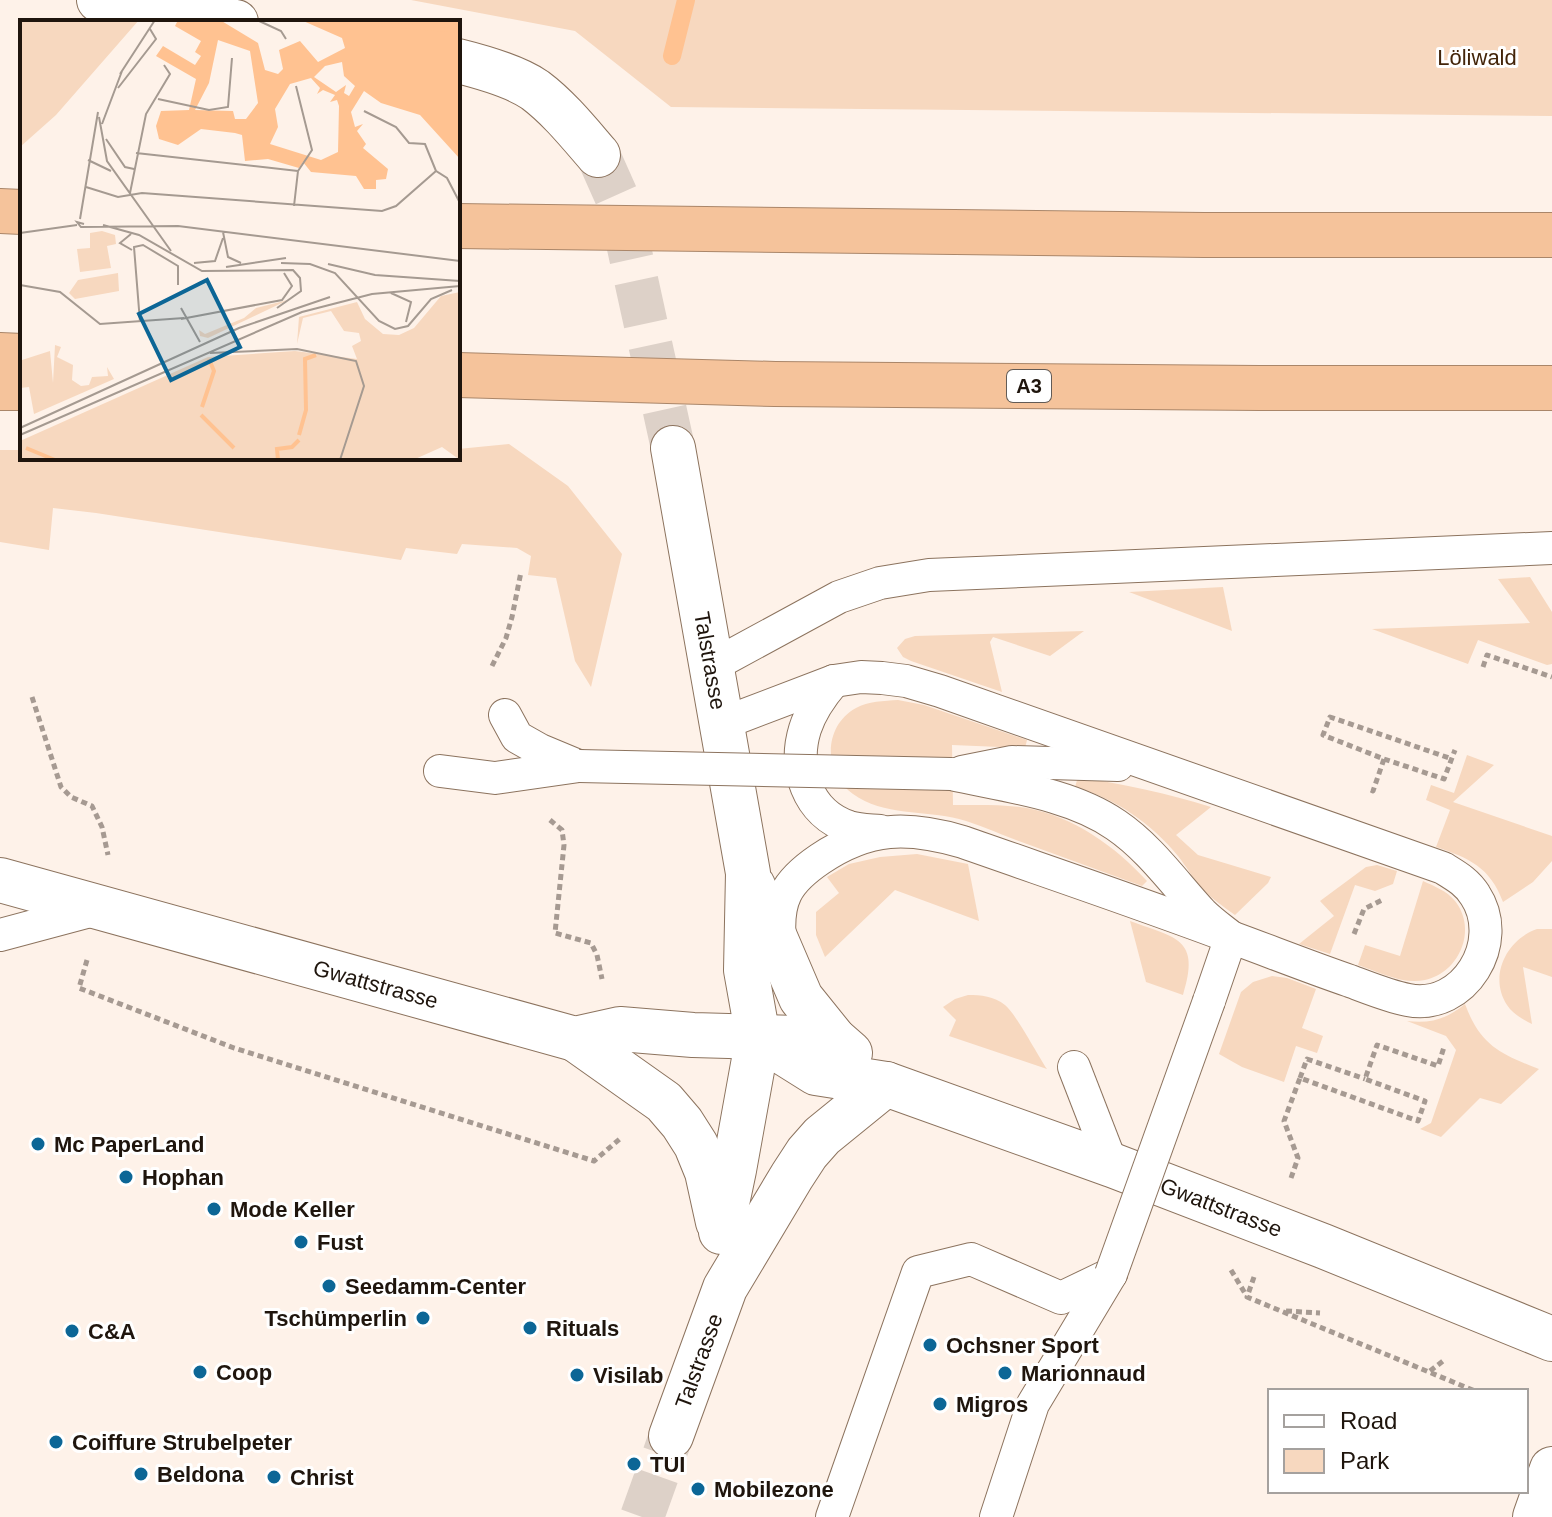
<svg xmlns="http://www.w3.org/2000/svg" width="1552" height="1517" font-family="Arial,sans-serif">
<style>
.green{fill:#f7d8bf}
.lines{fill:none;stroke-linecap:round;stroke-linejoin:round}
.stream{stroke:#ffc291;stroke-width:18}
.street-tunnel{stroke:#ddd1c8;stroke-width:44;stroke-dasharray:44 22;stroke-linecap:butt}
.lane-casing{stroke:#8c735e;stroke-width:34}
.street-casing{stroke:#8c735e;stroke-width:46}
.highway-casing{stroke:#aa8669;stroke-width:46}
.path{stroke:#a69a92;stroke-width:5;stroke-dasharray:6 4;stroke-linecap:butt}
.lane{stroke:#fff;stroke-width:32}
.street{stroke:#fff;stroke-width:44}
.highway{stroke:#f5c39b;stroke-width:44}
.lane-bridge-casing{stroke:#8c735e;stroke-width:34;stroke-linecap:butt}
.lane-bridge{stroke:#fff;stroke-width:32}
.poi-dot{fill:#0c6696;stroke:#fff;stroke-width:3}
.labels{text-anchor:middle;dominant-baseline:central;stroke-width:6;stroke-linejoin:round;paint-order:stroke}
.shield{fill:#fff;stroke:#625b56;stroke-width:2}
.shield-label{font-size:20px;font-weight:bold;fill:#1f150d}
.park-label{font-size:22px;fill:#43250a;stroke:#fff}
.street-label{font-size:22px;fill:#1f150d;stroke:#fff}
.poi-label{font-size:22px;font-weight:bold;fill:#1f150d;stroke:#fff;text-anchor:start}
.inset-river{fill:none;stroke:#ffc291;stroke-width:4}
.inset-road{fill:none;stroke:#a59a91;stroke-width:2}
.view{fill:#0c6696;fill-opacity:0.15;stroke:#0c6696;stroke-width:4}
.inset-edge{fill:none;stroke:#1f150d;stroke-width:4}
</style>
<rect width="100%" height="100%" fill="#fef2e9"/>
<!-- green -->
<g class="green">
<path d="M411,0h1141v116l-881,-9 -96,-76z"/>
<path d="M509,444l59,42 54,68 -31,133 -16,-26 -19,-83 -28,-3 3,-19 -14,-8 -55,-4 -5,10 -51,-6 -5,12 -305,-47 -43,-5 -4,42 -49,-8v-92h22v8h436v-9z"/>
<path d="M1530,577l22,35v52l-5,1 -69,-25 -10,24 -96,-35 158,-6 -32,-44z"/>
<path d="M1223,587l9,44 -103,-39z"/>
<path d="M1084,631l-34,25 -57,-19 -3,5 12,50 -91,-31 -8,-4 -6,-9 8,-9 10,-3z"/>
<path d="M898,700l26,5 103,35 -2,8 -73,-3 1,60c24,0 50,-1 74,3 47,9 88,38 120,73l-5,5c-42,-15 -84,-31 -126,-46 -19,-7 -38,-16 -57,-21 -34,-9 -76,-3 -106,-25 -30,-21 -30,-68 3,-86 12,-7 28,-7 42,-8z"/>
<path d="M1467,755l27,10 -41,37 99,34v25l-19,21 -30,20c-13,-35 -34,-44 -67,-55l14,-37 -24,-10 5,-15 23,8z"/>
<path d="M1078,777c45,7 89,16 133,30l-35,28 22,20 73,22 -3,6 -33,32c-12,-9 -25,-17 -34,-28 -9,-10 -15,-21 -23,-31 -26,-32 -63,-58 -103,-69z"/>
<path d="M917,854l51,10 11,57 -84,-31 -70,67 -9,-22v-23l23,-19 -12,-16 22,-13 31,-7z"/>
<path d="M1377,865l20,6 -4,13 -18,7 -20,-6 -25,69 -31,-10 35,-28 -14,-15 46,-34z"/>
<path d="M1423,881c11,5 24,10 32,20 23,29 4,72 -30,79 -22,5 -46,-8 -67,-15l7,-20 35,11z"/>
<path d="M1130,921c46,17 71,17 53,74l-37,-13z"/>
<path d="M1537,929h15v48l-29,-10 9,57c-10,-5 -19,-10 -25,-19 -19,-29 0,-66 30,-76z"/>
<path d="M1272,976l15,2 29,11 -14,39 21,8 -6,17 -21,-7 -12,36 -42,-15 -23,-13 22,-62 12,-10z"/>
<path d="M968,995c13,0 26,1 37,10 11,9 32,49 42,64l-98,-33 7,-16 -13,-13 12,-8z"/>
<path d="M1465,1004c15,41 35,50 74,65l-38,35 -21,-6 -39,39 -21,-8 11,-6 25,-73 -10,-14 -39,-15c23,3 40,-2 58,-17z"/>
</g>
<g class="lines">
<!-- stream -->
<path class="stream" d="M672,56l14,-56"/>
<!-- street-tunnel -->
<g class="street-tunnel">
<path d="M598,155l21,47 54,246"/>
<path d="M642,1517l29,-81"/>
</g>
<!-- lane casing -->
<g class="lane-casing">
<g id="lane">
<path d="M712,666l127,-69 41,-14 49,-8 623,-27"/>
<path d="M834,681c-12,14 -23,29 -29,48 -12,39 2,84 44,98 10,3 21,3 31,4"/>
<path d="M505,715l12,22 23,13 36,15"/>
<path d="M721,724l113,-43 27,-4 21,1 24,3 34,10 503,177c13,8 24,14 32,27 31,47 -11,116 -67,105 -20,-4 -39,-12 -58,-19 -38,-13 -76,-28 -114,-42 -90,-34 -182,-65 -273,-97 -55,-16 -94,-16 -143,17 -34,23 -44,41 -40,83"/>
<path d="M440,771l55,7 84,-12"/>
<path d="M962,772l50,-10 106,3"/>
<path d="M951,774c53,12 119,19 165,51 34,23 59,59 86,88 9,9 19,16 29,24l-22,64"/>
<path d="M0,935l101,-27"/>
<path d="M1074,1067l38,98"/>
<path d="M832,1517l86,-245 53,-13 90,39 50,-24"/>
<path d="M996,1517l37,-113 78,-130"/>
</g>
</g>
<!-- street casing -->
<g class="street-casing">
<g id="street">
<path d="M99,0l42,10 95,12"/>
<path d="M458,61c24,6 57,15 77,29 24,18 44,43 63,65"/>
<path id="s1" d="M673,448l75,425 -2,97 12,67 -24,133 -13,62"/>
<path id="s2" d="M0,880l575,159 45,-10 73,6 141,4"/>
<path d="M753,886l48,112 33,41 16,14"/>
<path id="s3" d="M760,1038l56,35 70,11 226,81 211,81 229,93"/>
<path d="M575,1039l89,63 18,21 14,22 11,27 11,50"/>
<path id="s4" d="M671,1436l54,-148 67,-112 15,-23 15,-17 64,-52"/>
<path d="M1535,1517l17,-48"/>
</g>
</g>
<!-- highway casing -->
<g class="highway-casing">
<g id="highway">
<path d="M0,211l22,1"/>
<path d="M458,226l746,9h348"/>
<path d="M0,355l22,1"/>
<path d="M458,375l317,9 484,4h293"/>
<path d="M0,388h22"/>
</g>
</g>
<!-- path -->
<g class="path">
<path d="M492,666l14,-28 6,-21 9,-45"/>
<path d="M1483,667l4,-12 65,22"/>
<path d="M32,697l29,90 10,10 21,9 10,21 6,28"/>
<path d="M1384,759l60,20 11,-29"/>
<path d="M1371,790l2,1 11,-32 -61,-24 7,-18 122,42"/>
<path d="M550,820l12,10 2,15 -9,88 36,10 6,12 5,24"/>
<path d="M1354,934l10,-25 20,-10"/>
<path d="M87,960l-8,28 155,60 360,113 28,-24"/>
<path d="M1300,1078l7,-19 58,20"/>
<path d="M1291,1178l7,-20 -14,-37 16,-43 118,43 7,-20 -60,-22 12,-34 61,21 6,-19"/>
<path d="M1231,1270l15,25"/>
<path d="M1254,1277l-7,20 228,94"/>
<path d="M1286,1311l34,2"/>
<path d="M1430,1371l13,-10"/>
</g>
<!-- lane -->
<use href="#lane" class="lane"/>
<!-- street -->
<use href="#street" class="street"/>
<!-- highway -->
<use href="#highway" class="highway"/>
<!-- lane-bridge casing -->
<g class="lane-bridge-casing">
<g id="lane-bridge">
<path d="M579,766l372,8"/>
<path d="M1111,1274l98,-273"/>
</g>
</g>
<!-- lane-bridge -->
<use href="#lane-bridge" class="lane-bridge"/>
</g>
<!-- markers -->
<g class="poi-dot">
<circle cx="38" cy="1144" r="8"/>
<circle cx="126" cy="1177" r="8"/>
<circle cx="214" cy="1209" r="8"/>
<circle cx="301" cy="1242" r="8"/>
<circle cx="329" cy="1286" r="8"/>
<circle cx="423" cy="1318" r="8"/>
<circle cx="530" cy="1328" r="8"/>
<circle cx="72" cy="1331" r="8"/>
<circle cx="930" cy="1345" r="8"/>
<circle cx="200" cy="1372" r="8"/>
<circle cx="1005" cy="1373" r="8"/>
<circle cx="577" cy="1375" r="8"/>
<circle cx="940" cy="1404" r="8"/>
<circle cx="56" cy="1442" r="8"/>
<circle cx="634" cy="1464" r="8"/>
<circle cx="141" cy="1474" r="8"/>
<circle cx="274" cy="1477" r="8"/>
<circle cx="698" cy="1489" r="8"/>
</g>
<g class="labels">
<!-- shield labels -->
<rect class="shield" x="1007" y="370" width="44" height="32" rx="6"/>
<g class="shield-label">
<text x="1029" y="386">A3</text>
</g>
<!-- park labels -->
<g class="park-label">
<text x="1477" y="57">Löliwald</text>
</g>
<!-- street labels -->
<g class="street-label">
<text stroke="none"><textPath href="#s1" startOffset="216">Talstrasse</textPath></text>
<text stroke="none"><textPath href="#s2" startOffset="390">Gwattstrasse</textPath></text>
<text stroke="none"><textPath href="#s3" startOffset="494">Gwattstrasse</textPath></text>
<text stroke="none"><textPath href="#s4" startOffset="80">Talstrasse</textPath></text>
</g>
<!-- poi labels -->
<g class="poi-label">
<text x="54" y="1144">Mc PaperLand</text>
<text x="142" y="1177">Hophan</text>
<text x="230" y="1209">Mode Keller</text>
<text x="317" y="1242">Fust</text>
<text x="345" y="1286">Seedamm-Center</text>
<text x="407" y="1318" text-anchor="end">Tschümperlin</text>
<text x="546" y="1328">Rituals</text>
<text x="88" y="1331">C&amp;A</text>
<text x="946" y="1345">Ochsner Sport</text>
<text x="216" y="1372">Coop</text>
<text x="1021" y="1373">Marionnaud</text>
<text x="593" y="1375">Visilab</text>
<text x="956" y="1404">Migros</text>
<text x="72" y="1442">Coiffure Strubelpeter</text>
<text x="650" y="1464">TUI</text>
<text x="157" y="1474">Beldona</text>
<text x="290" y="1477">Christ</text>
<text x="714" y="1489">Mobilezone</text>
</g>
</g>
<!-- overview -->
<g transform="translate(20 20)">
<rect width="440" height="440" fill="#fef2e9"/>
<path d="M0,0h119l-83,95 -36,32zM82,211l13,4 1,9 -9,2 4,22 -31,4 -3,-23 13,-1v-15zM98,253l1,18 -44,8 -6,-6 9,-13zM440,272v168l-18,-13 -29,13h-393v-19l188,-84 87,-6 62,8 -5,-13 9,-5 -2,-8 -15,-2 -13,-20 -28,7 -6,26 2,-27 58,-15 8,17 18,15 16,1 15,-7 27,-32zM268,280l-80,38 -8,-2 -1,-6 6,4 39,-16 12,-10zM35,325l6,2 -4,10 16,8 -1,15 9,6 8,-1 3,-8 16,-1 -1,-9 7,12 -80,35 -5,-27 -9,1 2,-28 28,-9 3,32z" fill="#f7d8bf"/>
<path d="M158,0h42l38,23 7,27 13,4 5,-5 -4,-19 21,-9 18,21 27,-14 -3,-10 -41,-18h159v139l-40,-44 -39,-12 -17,-12 -13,21 4,15 8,-3 -6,7 9,13 -3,4 25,21 -2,10 -10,1v9h-12l-8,-13 -45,-4 -8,-10 -4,6 -31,-9 -23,2 -3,-26 -7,-2 -34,-4 -23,16 -19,-6 -3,-13 5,-15 28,-1 7,-31 -40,-23 7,-10 32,19 6,-9 -6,-4 6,-11 -26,-15zM198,20l32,11 8,52 -12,16h-11l-2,-8 -38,-1 14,-27zM322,42l2,14 11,10 -6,10 -5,-3 2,-8 -10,7 -22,-15 11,-11zM291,58l9,10 -3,6 6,-4 12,5 -5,7 7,-2 2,6 -1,46 -17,8 -51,-16 8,-17 -3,-18 15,-25z" fill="#ffc291" fill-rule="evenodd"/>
<path class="inset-river" d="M311,0l129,11M182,387l12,-36 -5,-12M181,395l33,33M279,415l7,-25 -1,-51 11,-4M6,428l29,12M258,440l-1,-11 15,-2 7,-7"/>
<path class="inset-road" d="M237,0l24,11 5,8M100,54l35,-54M98,68l38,-49 -6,-10M138,79l51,11 19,-3 4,-49M344,91l32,16 13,16 16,1 11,27M79,97l8,44 64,90M82,104l20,-53M86,119l19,28 9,2M116,133l162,18M68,140l23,11M66,167l32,10 24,-4 240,18 14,-5 40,-35 11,7 13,25M110,173l16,-79 24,-40 -6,-9M274,186l4,-35 14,-21 -16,-64M60,199l18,-107M64,204l-7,-2 4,5 97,-1 282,35M83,205l36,10 63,36 91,-1 7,8 1,13 -24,17M203,212l5,25 13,6M0,213l57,-8M111,214l-11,9 12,7M174,243l21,-2 8,-23M261,243l29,1 25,9 44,48 16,8 13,-3 23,-27 21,-9M308,244l47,11 85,6M206,247l60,-9M0,265l40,7 40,32 84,-6M371,273l20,9 -5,20M161,288l19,34M161,299l101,-19 10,-14 -8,-13M120,302l-6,-75 9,-2 35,21v19M190,333l87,-4 59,12 8,25 -24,74M0,408l219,-100 91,-31M0,415l282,-123 70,-18 88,-8"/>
<path class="view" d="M187,260l33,67 -69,33 -32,-66z"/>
<rect width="440" height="440" class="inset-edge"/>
</g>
<!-- legend -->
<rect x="1268" y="1389" width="260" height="104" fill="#ffffff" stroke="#a5a19e" stroke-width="2"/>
<rect x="1284" y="1415" width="40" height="12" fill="#ffffff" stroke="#a5a19e" stroke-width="2"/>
<text x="1340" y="1429" font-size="24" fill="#1f150d">Road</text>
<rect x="1284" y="1449" width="40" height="24" fill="#f7d8bf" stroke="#a5a19e" stroke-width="2"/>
<text x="1340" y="1469" font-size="24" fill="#1f150d">Park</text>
</svg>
